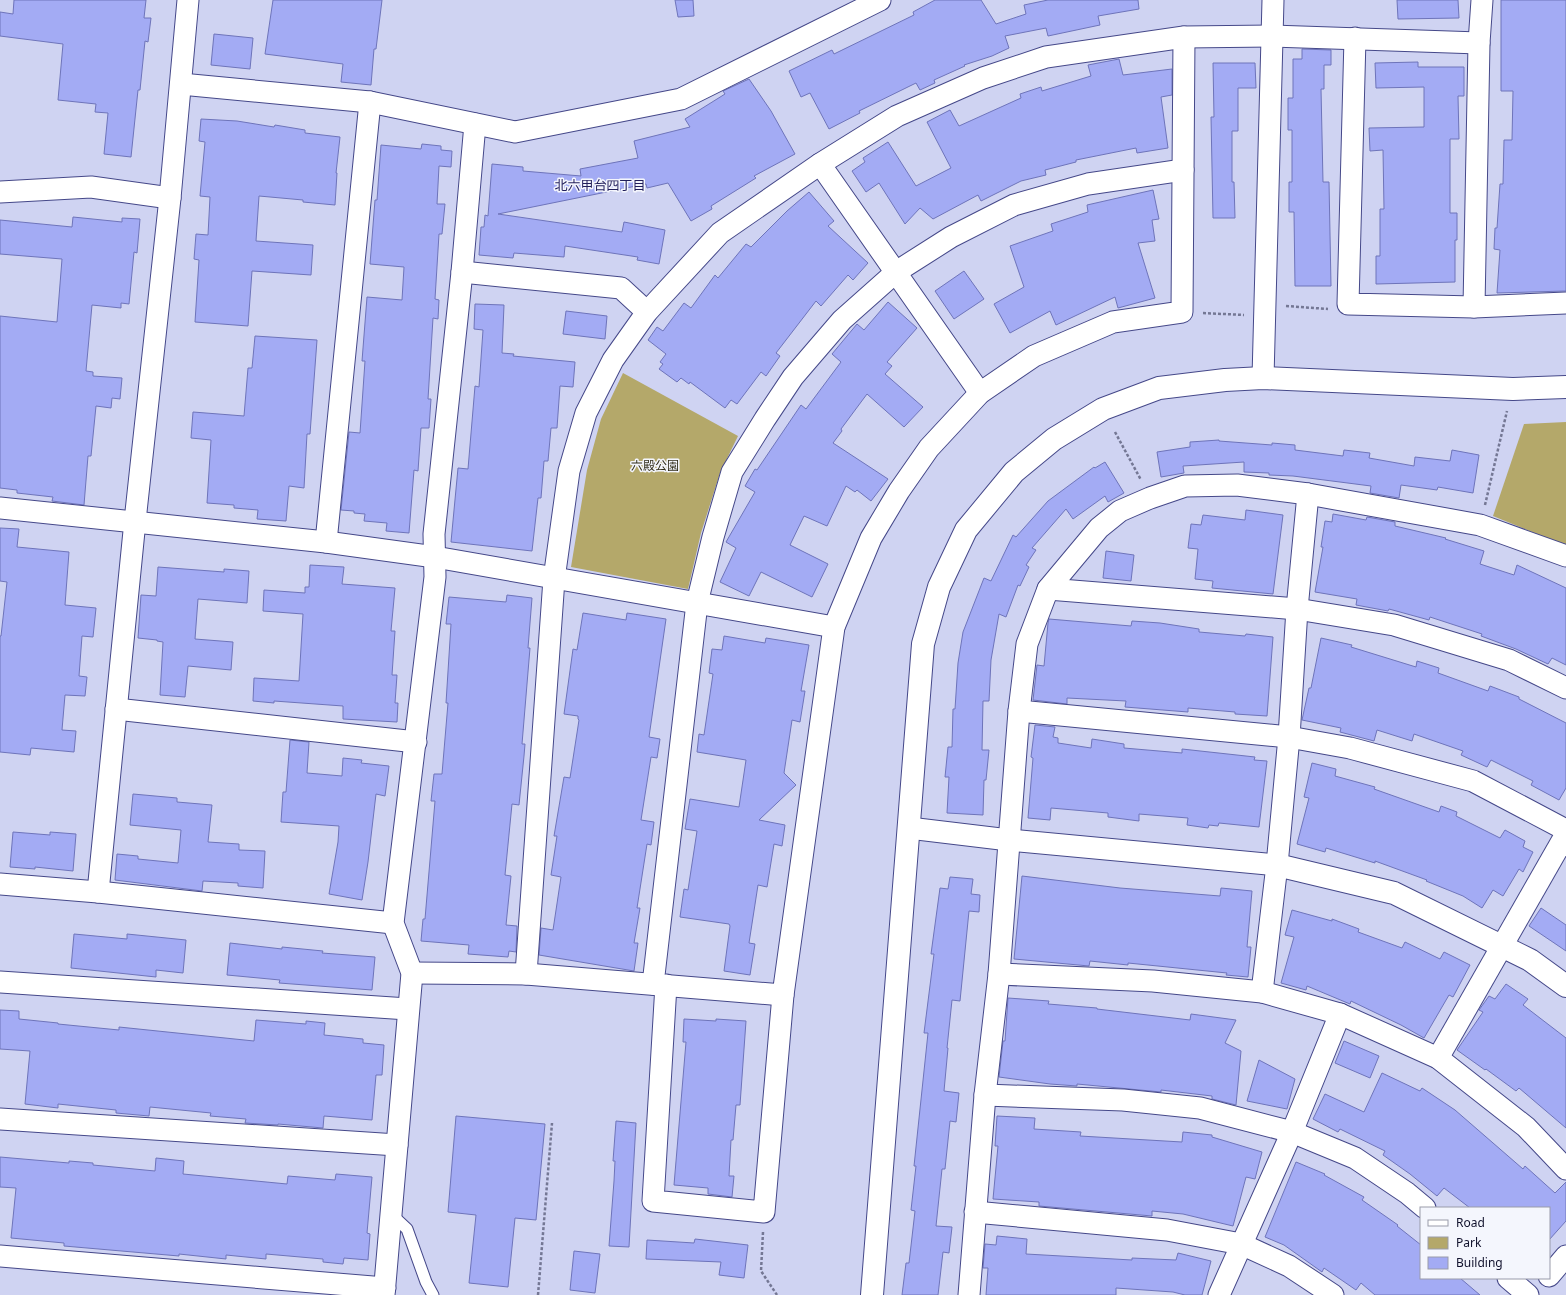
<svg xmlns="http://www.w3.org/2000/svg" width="1566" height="1295" font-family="'Noto Sans','Noto Sans JP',sans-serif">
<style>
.green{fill:#b4a86a}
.building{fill:#a3abf4;stroke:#6e74ba}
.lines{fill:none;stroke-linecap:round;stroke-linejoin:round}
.service-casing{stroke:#454889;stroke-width:13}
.minor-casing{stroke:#454889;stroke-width:23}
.tertiary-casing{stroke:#454889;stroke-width:24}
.path{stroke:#747794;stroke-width:2.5;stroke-dasharray:3 2;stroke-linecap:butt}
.service{stroke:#fff;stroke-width:11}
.minor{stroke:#fff;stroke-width:21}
.tertiary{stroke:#fff;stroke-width:22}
.labels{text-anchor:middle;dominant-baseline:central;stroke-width:3;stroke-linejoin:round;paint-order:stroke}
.park-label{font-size:12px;fill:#302c19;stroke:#f4f6fd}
.neighbourhood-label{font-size:13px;fill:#211e5b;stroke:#f4f6fd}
</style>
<rect width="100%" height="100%" fill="#cfd3f2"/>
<!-- green -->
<g class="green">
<path d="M623,373l115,63 -18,37 -19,60 -13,56 -117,-22 16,-97 14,-51z"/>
<path d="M1566,422v124l-73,-30 31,-92z"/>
</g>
<!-- building -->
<g class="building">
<path d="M14,0h132l-2,18h7l-3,24 -3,-1 -5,49h-2l-7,67 -27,-3 4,-41 -13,-1 1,-8 -38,-4 5,-56 -63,-8v-24l13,2z"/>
<path d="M273,0h109l-6,49h-2l-3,36 -30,-3 2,-18 -78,-10z"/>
<path d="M675,0h18l1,16 -16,1z"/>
<path d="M935,0h46l15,24 30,-10 -2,-9 24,-5h90l1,9 -41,7 2,9 -52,11 -2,-8 -41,8 4,12 -17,8 -28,9 1,1 -31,14 1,3 -15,7 -4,-7 -57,28 1,2 -31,16 -19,-36 -9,4 -12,-26 43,-21 2,4 80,-39 -1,-3z"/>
<path d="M1397,0h61l1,18 -61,1z"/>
<path d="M1501,0h65v291l-69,2 3,-43 -6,-1 1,-21h2l3,-44h3l1,-44h8l1,-49h-12z"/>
<path d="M214,34l39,4 -3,31 -39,-4z"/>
<path d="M1302,49l29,1v15h-7v24h-3l2,93h6l2,104h-36l-1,-74h-5v-30h3v-52h-4v-32h5v-39h9z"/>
<path d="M1119,59l4,16 49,-6v26l-11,2 7,51 -31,5 -1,-5 -60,12v2l-31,8 1,5 -25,6 -40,20 -3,-6 -45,24 -13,-11 -15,16 -26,-41 -13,9 -14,-21 13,-9 -2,-4 25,-16 28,44 35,-18 -24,-46 23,-12 9,16 62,-28 -1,-4 21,-7 1,4 49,-15 -3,-11z"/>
<path d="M1418,62v5h46v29h-6l1,43h-9v74h7v27h-2v42l-79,2v-28h4v-47h4l-1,-59 -13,1 -1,-23 55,-1v-40l-48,1 -1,-25z"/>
<path d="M1213,63h42l1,25h-18v43h-6v51h2l1,36h-22l-2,-101h3z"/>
<path d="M749,79l22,32 24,43 -41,22 2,2 -45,28 1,3 -21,12 -23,-38 -21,5 -1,-4 -148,30 124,18 2,-10 41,8 -6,34 -22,-4 1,-3 -73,-11 -1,11 -50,-4 -1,5 -34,-3 2,-28h3l1,-12 3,1 4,-52 31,3v4l58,5 -1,-7 58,-11 -4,-17 56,-14 -5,-8 40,-25 -2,-3z"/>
<path d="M201,119l36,2 37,6 1,-2 30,5v3l35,4 -4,36h1l-2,32 -32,-3v-2l-44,-4 -3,45 57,4 -2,30 -59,-4 -4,55 -53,-4 4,-62 -5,-1 2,-25 12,1 2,-38 -10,-1 5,-54 -6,-1z"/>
<path d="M422,144l19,2v4l11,1 -1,16 -12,-1 -2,38h8l-3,30h-3l-4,65 4,1 -1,19 -5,-1 -5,81h3l-2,29h-8l-3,43 -4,-1 -5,63 -23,-2 1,-8 -23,-2 1,-7 -11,-1v-2l-13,-1 8,-78 11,1 5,-72h-3l5,-64 35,3 2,-33 -34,-3 5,-64h2l4,-55 40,4z"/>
<path d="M1153,190l6,29 -7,1 3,21 -17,2 17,55 -37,10 -3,-11 -59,28 -6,-14 -40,22 -16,-29 30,-17 -14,-41 43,-15 -2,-7 37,-12 -1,-7z"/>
<path d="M809,192l25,29 -6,5 40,37 -15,17 -5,-5 -27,31 -5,-5 -40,52 4,3 -14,20 -5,-4 -24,32 -6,-4 -6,8 -35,-26 -1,2 -8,-6 -4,4 -18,-13 4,-5 -3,-2 6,-8 -18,-14 9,-13 6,4 21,-28 7,5 24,-33 3,3 28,-34 5,3 36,-36z"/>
<path d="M73,217l49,5v-4l18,1 -3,34 -3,-1 -5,52 -8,-1v5l-29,-3 -6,66 7,1v4l29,2 -2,21 -8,-1 -1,10 -15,-2 -5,50h-3l-4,49 -32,-4 1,-4 -36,-4v-3l-17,-2v-172l57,6 5,-63 -62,-5v-34l72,7z"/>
<path d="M964,271l20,28 -30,20 -19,-28z"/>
<path d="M888,302l29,26 -30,34 5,4 -7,8 38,33 -19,20 -37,-33 -26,35 1,2 -9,12 55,36 -17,22 -14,-11 -2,2 -9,-6 -19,40 -23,-10 -14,29 38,19 -16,33 -51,-25 -12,24 -29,-14 16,-34 -10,-6 29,-50 -10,-6 10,-17 2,1 44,-65 5,4 35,-47 -9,-8 25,-30 7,6z"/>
<path d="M475,304l29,1 -2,48 12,1 -1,2 62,6 -2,25 -13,-1 -3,42h-6l-3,33h-4l-3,37h-3l-6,53 -81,-9 7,-74 10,1 7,-83 4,1 4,-57 -9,-1z"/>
<path d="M566,311l41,5 -2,23 -42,-5z"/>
<path d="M255,336l62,4 -7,94h-3l-3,54 -15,-2 -3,35 -29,-2 1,-9 -24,-2v-3l-27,-2 4,-63 -20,-2 2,-26 51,4 4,-48h4z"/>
<path d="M1219,440v1l53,4v-2l23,2v5l48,6 1,-6 26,3 -1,5 45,8 1,-9 35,4 2,-11 27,5 -6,38 -35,-6 -1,3 -36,-5 -2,13 -29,-5 1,-7 -78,-10 -24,-1v-2l-25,-1v-10l-61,4 1,7 -23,4 -4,-25 33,-5v-5z"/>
<path d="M1105,462l19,31 -16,9 -3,-6 -32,23 -7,-10 -34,39 4,2 -10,15 3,2 -9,19 -2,-1 -12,32 -7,-3 -8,46 -2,41h-6l-1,49h7l-3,30h-2l-1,35 -36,-2 2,-36h-4l3,-30h4l1,-38h2l3,-46 5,-31 21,-54 7,3 22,-46 3,2 32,-36 46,-34 1,1z"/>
<path d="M1246,510l37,5 -10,79 -61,-6 1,-7 -18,-2 3,-30 -10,-1 3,-24 10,1 2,-10 42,5z"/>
<path d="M1333,514l33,6 1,-3 28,5v4l51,12 -1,1 39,12 -4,13 34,11 3,-10 49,23v77l-14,-7 -4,6 -32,-15 -35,-13 1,-2 -52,-17 -1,3 -40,-11 -1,2 -32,-6 1,-6 -42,-7 8,-45h-2l4,-26 7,1z"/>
<path d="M0,528l19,1 -2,18 52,5 -4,53 31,3 -3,29 -11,-1 -3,40 8,1 -2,19 -20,-1 -3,35 14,1 -2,21 -43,-4 -1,7 -30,-3v-116h1l6,-54 -7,-1z"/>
<path d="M1106,551l28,4 -3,26 -28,-3z"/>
<path d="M310,565l34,2 -2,17 53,4 -4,43h4l-3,44h5l-2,28h3l-1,19 -54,-3v-13l-69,-5v2l-21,-2 1,-23 45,3 4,-67 -40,-3 1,-21 41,3v-6h4z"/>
<path d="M158,567l66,5v-3l25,2 -2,32 -49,-4 -3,40 38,3 -2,28 -43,-4 -3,31 -25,-2 3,-53 -6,-1v-1l-19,-2 3,-43 15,1z"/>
<path d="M507,595l25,3 -4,50h2l-8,96h3l-1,12 -5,49 -7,-1 -7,71 6,1 -5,49 11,1 -1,26 -7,-1 -1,6 -40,-3 1,-9 -48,-4 2,-22h2l10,-118h-4l3,-27h8l6,-71h-2l5,-79h-5l3,-27 57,5z"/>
<path d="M583,613l43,7 1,-7 39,6 -17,118 11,2 -3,19 -6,-1 -10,63 13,2 -3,23 -4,-1 -10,64h3l-6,35h4l-4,28 -95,-16 2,-27 12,2 8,-53 -10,-2 6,-39h-3l10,-59 6,1 9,-58 -1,-1v-3l-14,-2 9,-65 4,1z"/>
<path d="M1049,619l82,7 1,-5 28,2 39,6v3l46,4 1,-2 27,3 -6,79 -32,-2v-2l-47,-4v4l-63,-5 1,-6 -59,-3v6l-34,-4 4,-35 7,1 4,-43z"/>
<path d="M724,636l41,7 1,-5 43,7 -8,46h4l-5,31 -8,-2 -8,53 12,12 -37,35 26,5 -3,21 -8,-2 -7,43 -9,-2 -9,58 6,1 -5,31 -26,-4 6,-45 -1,-2 -49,-7 4,-28 4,1 9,-59 -12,-2 5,-30 49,8 7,-47 -49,-8 2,-18 5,1 9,-61 -4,-1 3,-24 10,1z"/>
<path d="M1321,638l31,7 -1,2 65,20 1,-6 22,7 -1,5 50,18 2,-5 29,11v2l47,24v65l-7,12 -28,-15 2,-4 -42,-21 -4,7 -26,-12 2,-4 -49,-17 -2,7 -35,-11 -3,11 -34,-9 1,-4 -39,-8 7,-32h2z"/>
<path d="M1035,725l20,2 -2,10 5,1v5l33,5 1,-9 32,5v4l58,5v-4l73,8 -1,3 13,1 -8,66 -40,-4 -1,3 -9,-1 -1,3 -21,-3 1,-7 -49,-4v7l-31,-4v-4l-57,-5 -1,12 -22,-2 5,-60 -2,-1z"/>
<path d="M290,740l19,2 -2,31 35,3 1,-18 19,2 -1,3 28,3 -4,30 -9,-2 -8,68 -6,38 -33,-6 9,-52 1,-16 -58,-4 2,-30h3z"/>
<path d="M1312,763l24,6 -1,7 40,11 -1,2 65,23 2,-6 16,6 -1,4 44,22 5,-8 20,11 -2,6 10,5 -10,20 -4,-3 -16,27 -10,-6 -11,18 -19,-12 -37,-15 1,-1 -52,-19v2l-49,-15 -1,4 -28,-8 12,-46 -5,-1z"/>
<path d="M133,794l44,4v4l35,3 -4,37 31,2v6l26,1 -2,37 -25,-2v-3l-35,-2 -1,10 -87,-11 2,-26 21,2v3l40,4 3,-33 -51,-5z"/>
<path d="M13,832l37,3v-3l26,2 -3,37 -38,-4v2l-25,-2z"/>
<path d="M1022,876l98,12 100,8 1,-8 31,3 -5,56h4l-3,30 -22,-2 1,-2 -99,-10v2l-38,-4 -1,5 -75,-7z"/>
<path d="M950,877l23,2 -2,15 9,1 -1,17 -10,-1 -9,90 -8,-1 -5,48h1l-4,43 15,2 -3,29 -6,-1 -5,48h-3l-6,57 16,1 -3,26 -6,-1 -5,43h-36l4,-32h3l6,-52 -4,-1 5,-44h-2l14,-133h-4l10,-79h-3l9,-66 8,1z"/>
<path d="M1541,908l25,17v26l-37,-25z"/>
<path d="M1292,910l40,11v-2l27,10 -1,3 44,16 3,-6 35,17 4,-7 26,13 -17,32 -4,-2 -25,43 -23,-13 -50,-24 -1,3 -43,-18 -1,4 -25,-7 13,-46 -9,-2z"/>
<path d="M74,934l53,5v-5l59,6 -3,33 -27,-3v7l-85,-9z"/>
<path d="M230,943l52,6v-2l41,4 -1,2 53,4 -3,33 -93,-7 1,-3 -53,-5z"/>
<path d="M1506,984l22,15 -5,6 43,33v90l-47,-40 -3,3 -30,-22 -1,1 -28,-20 26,-38 -4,-2 10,-14 6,3z"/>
<path d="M1008,998l41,3 -1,3 49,4v1l93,11 1,-6 45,6 -11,23 16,8 -5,54 -24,-6v-3l-51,-6v2l-84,-8v2l-27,-2 -51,-7 4,-36h2z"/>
<path d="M0,1010l19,1v8l39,4v1l61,6v-3l135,14 2,-21 50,4v-3l19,2 -1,12 39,4v4l21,2 -2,30h-6l-4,45 -48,-4 -1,12 -45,-4v1l-33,-2 1,-4 -36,-3 1,-3 -61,-6 -1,9 -33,-3v-3l-58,-6v4l-33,-4 5,-53 -30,-2z"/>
<path d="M684,1019l32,2v-2l30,2 -6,84h-4l-3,35h-2l-2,36h5l-2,21 -24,-3v-6l-34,-3 12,-143h-3z"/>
<path d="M1344,1041l35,15 -9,22 -35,-15z"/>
<path d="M1259,1060l36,19 -8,30 -40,-8z"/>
<path d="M1382,1073l38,18 2,-3 33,22 68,59 2,-3 30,27 11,-11v39l-17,19v-32h-79l-26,-20 -7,8 -27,-22 -27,-19 2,-4 -45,-22 -2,3 -25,-13 12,-25 39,18z"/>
<path d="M456,1116l89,8 -9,96 -21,-2 -7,69 -39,-4 7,-68 -28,-3z"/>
<path d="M997,1116l38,2 -1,11 47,3 -1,4 102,6 1,-10 29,3v2l50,15 -7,27 -9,-2 -13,49 -50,-12 -31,-3v5l-113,-10v-4l-46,-3 5,-53h-3z"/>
<path d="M616,1121l20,2 -7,124 -20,-1 5,-65 1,-20h-2z"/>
<path d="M0,1157l69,6v-2l24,2v2l62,6 1,-13 28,3 -1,13 104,10 1,-8 47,4 1,-6 36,3 -5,56 3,1 -2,26 -24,-2 -1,6 -20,-2v-3l-57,-5v5l-40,-4v4l-47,-5v2l-115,-10v-3l-53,-5 5,-50 -16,-1z"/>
<path d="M1296,1162l29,12 -1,1 40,22 -2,3 36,25 -1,1 24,19v33h39l20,17h-105l-14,-12 -5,7 -32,-22 -2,4 -38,-27 -19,-8z"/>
<path d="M997,1236l30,3 -1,15 106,6v-2l44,2 2,-7 33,8 -9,34h-17l-12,-3 -57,-4v7h-130l2,-27h-5l2,-24 11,1z"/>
<path d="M695,1239l53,6 -4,33 -25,-3 2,-13 -75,-3 1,-19 47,3z"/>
<path d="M574,1251l26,3 -5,39 -25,-3z"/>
</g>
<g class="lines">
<!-- service casing -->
<g class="service-casing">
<path id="service" d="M391,1214l16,15 19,53 7,13"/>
</g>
<!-- minor casing -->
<g class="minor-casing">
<g id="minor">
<path d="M1355,38l-7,266 126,3 92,-4"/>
<path d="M181,84l189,18 145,30 166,-33 199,-99"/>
<path d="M820,164l160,229"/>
<path d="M0,192l91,-5 79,11"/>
<path d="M462,272l159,16 26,24"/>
<path d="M1474,307l5,-264 3,-43"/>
<path d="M1263,378l10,-378"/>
<path d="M0,508l326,34 109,15 399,70"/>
<path d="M326,542l44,-440"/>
<path d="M1048,589l249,20 97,16 115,35 57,28"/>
<path d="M116,709l300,33"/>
<path d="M1019,711l270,26 61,11 123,33 93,49"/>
<path d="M909,828l100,12 268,25"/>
<path d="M0,884l98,8 295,31"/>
<path d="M98,892l37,-371 35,-323 18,-198"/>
<path d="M412,973l114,1 257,21 51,-368 37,-89 28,-47 30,-43 51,-55 54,-37 79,-34 69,-10 2,-275"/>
<path d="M526,974l28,-395 15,-108 17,-58 27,-53 34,-48 73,-79 100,-69 77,-48 86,-38 63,-21 138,-20 88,-1 207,7"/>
<path d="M999,974l154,7 109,11 78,22 98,44 88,69 40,42"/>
<path d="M0,982l408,27"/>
<path d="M653,984l44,-381 16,-66 19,-65 33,-53 28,-42 49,-57 54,-48 55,-35 63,-32 74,-21 95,-14"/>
<path d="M666,985l-13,216 111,11 19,-217"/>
<path d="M1262,992l15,-127 12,-128 8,-128 11,-115"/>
<path d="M1438,1058l128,-224"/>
<path d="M985,1095l138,5 77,8 92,24 63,26 52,35 18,15"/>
<path d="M0,1119l397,26"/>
<path d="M975,1212l192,18 74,14 48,22 44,29"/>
<path d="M0,1256l385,32"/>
<path d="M1549,1276l17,-20"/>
<path d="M1508,1278l20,17"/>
<path d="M384,1295l28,-322 -19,-50 42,-346 -1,-43 28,-262 13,-148"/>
<path d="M969,1295l16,-200 14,-121 20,-263 8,-67 21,-55 51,-61 21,-17 30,-13 35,-12 52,-1 71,9 172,31 86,31"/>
<path d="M1219,1295l73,-163 48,-118"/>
</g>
</g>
<!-- tertiary casing -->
<g class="tertiary-casing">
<g id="tertiary">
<path d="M1277,865l117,28 136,67 36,26"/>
<path d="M872,1295l51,-651 16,-57 27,-57 48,-58 40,-33 49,-30 56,-21 66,-8 38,-2 250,11 53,-2"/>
</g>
</g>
<!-- path -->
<g class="path">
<path d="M1286,306l42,3"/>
<path d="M1203,313l41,2"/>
<path d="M1115,432l26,48"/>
<path d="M1485,505l22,-94"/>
<path d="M763,1232l-2,39 16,24"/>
<path d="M538,1295l14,-172"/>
</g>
<!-- service -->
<use href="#service" class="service"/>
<!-- minor -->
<use href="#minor" class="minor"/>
<!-- tertiary -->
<use href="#tertiary" class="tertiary"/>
</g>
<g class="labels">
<!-- park labels -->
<g class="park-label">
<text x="655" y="465">六殿公園</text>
</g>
<!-- neighbourhood labels -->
<g class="neighbourhood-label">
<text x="600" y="185">北六甲台四丁目</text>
</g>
</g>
<!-- legend -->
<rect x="1420" y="1207" width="130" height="72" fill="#f4f6fd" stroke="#999baa"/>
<rect x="1428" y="1220" width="20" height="6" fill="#ffffff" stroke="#999baa"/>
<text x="1456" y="1227" font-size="12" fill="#11122d">Road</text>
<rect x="1428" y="1237" width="20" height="12" fill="#b4a86a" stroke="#999baa"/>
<text x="1456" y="1247" font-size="12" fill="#11122d">Park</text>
<rect x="1428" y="1257" width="20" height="12" fill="#a3abf4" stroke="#999baa"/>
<text x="1456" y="1267" font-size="12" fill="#11122d">Building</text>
</svg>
